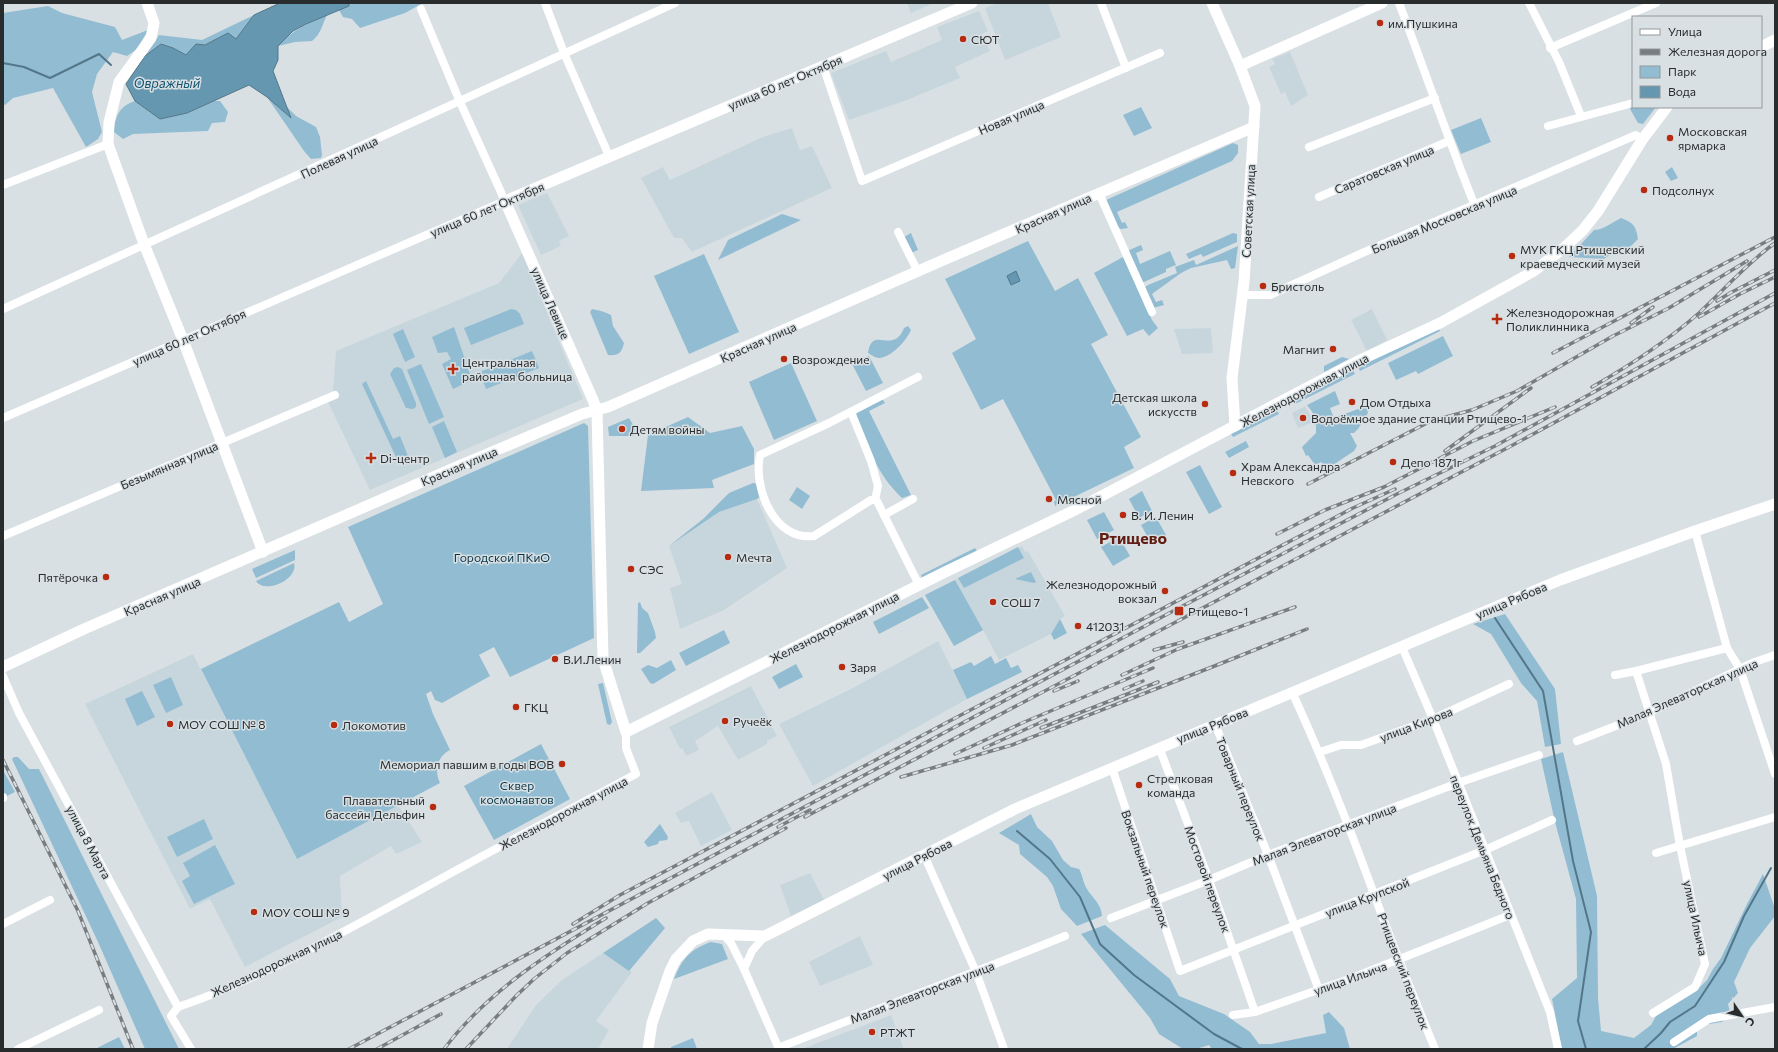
<svg xmlns="http://www.w3.org/2000/svg" width="1778" height="1052" font-family="Commissioner,sans-serif">
<style>
.built{fill:#c7d6dd}
.green{fill:#92bcd2}
.water{fill:#6597b1;stroke:#537789}
.lines{fill:none;stroke-linecap:round;stroke-linejoin:round}
.stream{stroke:#537789;stroke-width:2}
.street{stroke:#fff;stroke-width:8}
.secondary{stroke:#fff;stroke-width:11}
.rail-casing{stroke:#787d7f;stroke-width:3.5}
.rail{stroke:#d9e0e4;stroke-width:2;stroke-dasharray:6;stroke-linecap:butt}
.poi-dot{fill:#b72b11;stroke:#d9e0e4;stroke-width:1.5}
.labels{text-anchor:middle;dominant-baseline:central;stroke-width:3;stroke-linejoin:round;paint-order:stroke}
.poi-label{font-size:12px;fill:#292c2d;stroke:#d9e0e4;text-anchor:start}
.street-label{font-size:12px;fill:#292c2d;stroke:#d9e0e4}
.park-label{font-size:12px;fill:#063446;stroke:#d9e0e4}
.water-label{font-size:13px;font-style:italic;fill:#13546f;stroke:#d9e0e4}
.district-label{font-size:16px;font-weight:bold;fill:#621e12;stroke:#d9e0e4}
</style>
<rect width="100%" height="100%" fill="#d9e0e4"/>
<!-- built -->
<g class="built">
<path d="M907,3h27l-23,10z"/>
<path d="M997,3h51l13,34 -56,23 -20,-52z"/>
<path d="M979,11l9,20 -6,3 8,17 -35,16 5,11 -53,22 -58,20 -18,-47 55,-22 5,11 51,-22 -5,-13z"/>
<path d="M1290,52l18,43 -17,11 -6,-14 -4,2 -12,-27 6,-3 -3,-5z"/>
<path d="M792,128l8,22 12,-4 20,42 -140,64 -10,-14h-8l-33,-60 22,-11 7,13 93,-43z"/>
<path d="M547,193l22,43 -10,5 2,5 -20,9 -23,-50z"/>
<path d="M522,253l61,146 -213,91 -42,-88 7,-7 -2,-4 3,-40 163,-68z"/>
<path d="M1372,309l15,31 -20,11 -16,-31z"/>
<path d="M1211,328l2,25 -31,1 -8,-25z"/>
<path d="M1305,406l9,16 -16,6 -6,-15z"/>
<path d="M757,499l30,69 -63,42 -44,19 -10,-41 12,-4 -13,-38 50,-34z"/>
<path d="M1022,546l3,6 3,-1 37,65 -5,3 -9,15 -52,26 -16,-30 -29,16 -29,-51z"/>
<path d="M938,641l29,58 -154,87 -34,-62 72,-35z"/>
<path d="M193,654l104,205 101,-54 24,37 -26,12 -5,-8 -51,30 2,41 -97,50 -35,-68 -20,10 -105,-205z"/>
<path d="M751,686l26,50 -10,5v3l-29,16 -20,-34 -23,15 4,9 -13,6 -4,-8 -2,1 -11,-22z"/>
<path d="M712,792l20,38 -31,16 -12,-25 -8,2 -6,-10z"/>
<path d="M810,873l14,27 -33,16 -11,-31z"/>
<path d="M860,936l13,29 -53,21 -11,-24z"/>
<path d="M603,953l29,19 -36,49 13,9 -11,19h-91l29,-44 26,-25z"/>
<path d="M891,1015l13,34h-102z"/>
</g>
<!-- green -->
<g class="green">
<path d="M349,3h74l-18,10 -45,15 -8,-9 -9,-2 -4,-7 10,-4z"/>
<path d="M48,6l14,7 53,14 7,13 26,-10 -11,19 -10,7 -14,-4 -16,22 -5,18 10,40 -4,7 -12,8 -33,-59 -40,10 -8,7 -2,-1v-91z"/>
<path d="M254,15l-18,24 -9,-5 -41,21 -13,-7 -12,-4 -16,12 14,-21 43,5z"/>
<path d="M327,15c-5,10 -6,19 -15,26l-17,1 -17,4c17,-17 27,-22 49,-31z"/>
<path d="M267,97l23,20 -5,-12 11,11 20,11 4,10 2,18 -1,3 -10,1 -7,-8z"/>
<path d="M135,101l25,18 27,-6 27,-12h6l8,11 -3,10 -13,1 -4,8 -75,3 -10,5 -9,-7c1,-15 5,-26 21,-31z"/>
<path d="M1630,106l3,1h23l-13,17 -5,-1 -8,-14z"/>
<path d="M1141,107l11,21 -18,8 -11,-21z"/>
<path d="M1481,118l10,24 -30,12 -10,-24z"/>
<path d="M1233,143l5,2v8l-6,8 -115,51 5,11 3,-1 3,6 -7,1 -5,-3 -10,-26z"/>
<path d="M1672,167l6,11 -7,3 -6,-9z"/>
<path d="M782,214l19,6 -83,40 10,-20z"/>
<path d="M1621,218c13,5 15,8 17,21l-8,8 -13,3 -13,9 -35,-2 25,-27c9,0 19,-8 27,-12z"/>
<path d="M911,233l7,17 -7,3 -7,-16z"/>
<path d="M1233,233l4,1v8l-34,15 -2,-3 -12,5 -3,-5z"/>
<path d="M1028,241l27,50 23,-13 30,57 -17,9 50,93 -17,10 10,21 -79,38 -1,-4 2,-2 -53,-101 -22,11 -29,-57 24,-14 -31,-60z"/>
<path d="M1141,245l2,5 -7,3 4,11 30,-13 6,14 -10,4v3l-22,10h-3l-14,-31z"/>
<path d="M1238,246l-3,22 -4,1 -4,-9 -36,8 -10,5 -29,21 4,8 6,-2 2,5 -11,3 -8,-21 3,-2 29,-12 -2,-6 19,-7 2,5z"/>
<path d="M704,254l35,78 -50,22 -35,-78z"/>
<path d="M1123,257l29,63 6,8 -9,8 -6,-7 -16,7 -33,-63z"/>
<path d="M511,309l5,1 4,4 4,10 -53,21 -7,-17z"/>
<path d="M592,309c5,1 14,3 19,6l2,11 11,17c-2,10 -6,13 -16,12l-18,-43z"/>
<path d="M908,326l3,4c-5,11 -19,27 -32,28 -4,0 -7,-3 -11,-5 4,-29 25,3 36,-25z"/>
<path d="M454,327l18,53 -19,9 -11,-25 9,-5 -4,-7 -9,1 -6,-16z"/>
<path d="M1438,327l2,4 -80,40 -2,-4z"/>
<path d="M403,329l12,28 -10,5 -12,-28z"/>
<path d="M1443,336l10,20 -35,18 -2,-3 -20,9 -8,-17z"/>
<path d="M532,351l7,17 -53,21 -6,-17z"/>
<path d="M869,356l14,27 -17,8 -14,-27z"/>
<path d="M1342,357l7,2 -25,13v-6z"/>
<path d="M791,363l26,58 -43,19 -25,-58z"/>
<path d="M421,364l23,53 -15,7 -22,-54z"/>
<path d="M398,367l4,2 14,34v4l-3,2 -7,-1 -16,-34 4,-6z"/>
<path d="M1353,370l2,4 -60,30 -2,-4z"/>
<path d="M366,381l27,58 7,-3 8,20 -12,1 -34,-73z"/>
<path d="M1335,391l5,13 -10,4 4,10 32,-12 2,7 -10,16 -4,4h-4l7,13 -3,5 -27,18 -6,-7 -6,3 -7,-10 -2,1 -4,-9 14,-14v-7l-5,-11 2,-2 -6,-8z"/>
<path d="M880,399l3,1 2,3 -16,8 42,84 -9,3c-26,-25 -33,-50 -46,-83l1,-3z"/>
<path d="M1277,410l2,4 -46,23 -2,-3z"/>
<path d="M688,417l22,16 32,-7 12,23v15l-42,16 2,8 -73,3 7,-56z"/>
<path d="M629,418l6,10 -1,8h-25l-1,-9z"/>
<path d="M444,421l13,31 -12,6 -13,-31z"/>
<path d="M584,423l4,3 6,212 -84,39 -16,-30 -15,8 11,21 -48,27 -7,-3 -4,-9 -5,3 7,20 17,36c-13,7 -16,20 -10,33l-143,76 -96,-190 138,-67 10,20 34,-18 -35,-77z"/>
<path d="M1246,441l3,6 -20,11 -4,-6z"/>
<path d="M1200,465l22,42 -13,7 -23,-42z"/>
<path d="M753,483l4,1 4,12 -4,3 -38,13 -50,34 34,-27 26,-26z"/>
<path d="M797,487l13,9 -8,13 -13,-9z"/>
<path d="M1142,491l10,20 -13,7 -10,-19z"/>
<path d="M1104,512l10,18 -17,9 -10,-19z"/>
<path d="M1156,517l10,18 -15,8 -10,-18z"/>
<path d="M1119,537l11,19 -17,10 -12,-19z"/>
<path d="M1018,547l6,11 -60,30 -6,-10z"/>
<path d="M975,548l2,3 -55,27 -1,-3z"/>
<path d="M295,550v10l-39,18 -4,-9z"/>
<path d="M294,563c5,16 -29,32 -38,18z"/>
<path d="M1031,572l5,10 -2,1 -19,-4z"/>
<path d="M955,580l28,50 -29,16 -29,-51z"/>
<path d="M922,597l7,11 -50,26 -6,-12z"/>
<path d="M640,602l2,6 6,5 7,19 1,6 -16,15h-3l1,-50z"/>
<path d="M1505,614l50,75 6,55 -16,3 -8,-46 -16,-18 -30,-49 -18,-10z"/>
<path d="M1060,619l7,14 -13,7 -3,-6z"/>
<path d="M724,630l6,13 -44,23 -7,-13z"/>
<path d="M991,656l4,8 11,-6 5,10 7,-3 4,7 -55,27 -14,-29 18,-8 3,4z"/>
<path d="M671,660l5,10 -23,14 -3,-1 -9,-14 7,-4 9,3z"/>
<path d="M796,664l7,13 -24,12 -7,-12z"/>
<path d="M171,677l12,28 -17,8 -13,-28z"/>
<path d="M603,683l9,39 -2,3 -3,-1 -9,-40z"/>
<path d="M142,691l13,26 -18,9 -12,-27z"/>
<path d="M541,744l29,55 -76,41 -30,-54z"/>
<path d="M1563,752l34,144 1,102 3,33 33,7 17,-13 5,-9 39,-24 12,-12 6,-11 8,-11 26,-54 16,-30 12,35v7l-25,32 -16,34 4,11 -10,11 2,8 -8,10 -13,2 -12,-1v13l-24,13h-111l-10,-50 25,-21 -1,-79 -21,-77 -14,-63z"/>
<path d="M14,757h4l11,12h10l140,280h-34l-47,-107 -86,-183z"/>
<path d="M3,770l12,22 -10,5 -2,-3z"/>
<path d="M1031,814l6,13 15,14 11,19 8,7 8,2c4,7 4,14 8,20 6,10 14,14 15,27l-25,10 -16,-17 -8,-23 -6,-9 -27,-23 -1,-9 -20,-12z"/>
<path d="M204,819l9,20 -36,18 -10,-20z"/>
<path d="M660,824l8,13 -1,3 -8,1 -1,3 -10,3 -4,-5z"/>
<path d="M215,845l20,39 -41,20 -12,-23 8,-5 -7,-13z"/>
<path d="M656,918l9,10 -36,43 -26,-18z"/>
<path d="M1105,925l65,54 9,17 45,18 26,18 9,12h12l55,-11 -3,-18 6,-3 15,16 6,21h-138l-3,-4 -13,4h-13l-24,-15 -9,-16 -69,-84z"/>
<path d="M711,942l11,2 6,15 -54,20c8,-21 17,-30 37,-37z"/>
<path d="M119,1037l6,12h-30z"/>
<path d="M693,1038l4,11h-26v-2z"/>
</g>
<!-- water -->
<g class="water">
<path d="M280,3h69v3l-43,18 -13,7 -15,15v14l-5,11 18,47 -24,-21 -18,-12 -62,28 -27,6 -25,-18 -9,-17 19,-28 16,-12 12,4 13,7 10,-11 9,1 23,-12 8,6 18,-24z"/>
<path d="M1016,271l4,10 -9,4 -4,-9z"/>
</g>
<g class="lines">
<!-- stream -->
<g class="stream">
<path d="M3,63l21,4 26,11 49,-24 12,11"/>
<path d="M1495,618l48,73 30,170 18,71 -13,89 8,28"/>
<path d="M1017,831l33,28 30,38 20,47 34,31 80,59 28,15"/>
<path d="M1644,1049l17,-16 9,-11 25,-16 29,-44 20,-46 27,-48"/>
</g>
<!-- street -->
<g class="street">
<path d="M545,3l19,50 45,103"/>
<path d="M1101,3l25,65"/>
<path d="M1399,3c26,68 49,136 76,203"/>
<path d="M1529,3l30,59 22,54"/>
<path d="M1550,48l106,-45"/>
<path d="M823,66l39,115 298,-128"/>
<path d="M1548,126l85,-23"/>
<path d="M1309,147l126,-49"/>
<path d="M3,185l105,-41"/>
<path d="M1099,193l53,119"/>
<path d="M1319,197l130,-56"/>
<path d="M898,232l20,40"/>
<path d="M1243,295h27l90,-41 276,-119 6,5"/>
<path d="M3,309l672,-306"/>
<path d="M851,412l20,49 7,25 -3,14"/>
<path d="M3,418l502,-217 -45,-99 -39,-93"/>
<path d="M875,500h-4l-57,36c-40,5 -61,-48 -54,-81l69,-32 89,-46"/>
<path d="M875,500l2,1 42,84"/>
<path d="M884,515l29,-16"/>
<path d="M1695,531l32,117 13,21 35,105"/>
<path d="M3,536l332,-141"/>
<path d="M1402,647l31,72 117,293 8,37"/>
<path d="M1636,671l30,93 14,82 25,118 -10,23 -42,26"/>
<path d="M1615,675l21,-4 91,-23"/>
<path d="M3,676l16,37 159,294"/>
<path d="M1292,692c31,67 57,134 82,202 19,52 40,104 61,155"/>
<path d="M1215,724l53,131 51,135"/>
<path d="M1577,741l72,-28 103,-50 23,-8"/>
<path d="M1159,747l50,133 46,132"/>
<path d="M1320,752l21,-7h20l72,-26 76,-35"/>
<path d="M1112,768l68,203 305,-121 67,-30"/>
<path d="M3,798v-1"/>
<path d="M1656,853l119,-36"/>
<path d="M924,855l52,117 28,77"/>
<path d="M1111,918l98,-38 59,-25 190,-72 81,-28"/>
<path d="M3,924l47,-24"/>
<path d="M723,934l8,9 13,26 35,80"/>
<path d="M744,969l8,-18 13,-15"/>
<path d="M178,1007c81,-27 161,-73 237,-114 73,-41 147,-79 221,-119l-10,-26v-16"/>
<path d="M178,1007l-7,9 20,33"/>
<path d="M1233,1015l22,-3 97,-34 158,-63"/>
<path d="M1674,1042l35,-23 66,-12"/>
<path d="M778,1048c96,-38 192,-73 287,-112"/>
<path d="M18,1049l81,-39"/>
</g>
<!-- secondary -->
<g class="secondary">
<path d="M147,3l7,20 -3,15 -32,44 -10,40 -1,22 36,100 39,96 80,212"/>
<path d="M972,3l-467,198 88,199 4,11 6,248 23,73 319,-160 130,-62 283,-149 82,-38 94,-52 31,-24 18,-17 15,-19 44,-71 25,-33"/>
<path d="M1212,3l28,63 15,40 -11,176 -12,96 3,48"/>
<path d="M1761,47l14,-7"/>
<path d="M1240,66l142,-63"/>
<path d="M3,667l81,-38 370,-161 128,-54 26,-7 340,-149 306,-131"/>
<path d="M648,1049l4,-26 18,-52 6,-12 17,-18 15,-7 57,2 250,-127 545,-229 135,-49 80,-27"/>
</g>
<!-- rail casing -->
<g class="rail-casing">
<g id="rail">
<path d="M1717,301l13,-8 45,-23"/>
<path d="M1699,317l41,-23 35,-17"/>
<path d="M1631,323l22,-16"/>
<path d="M1553,353l222,-116"/>
<path d="M1592,387c37,-21 74,-45 107,-74 25,-23 48,-50 76,-70"/>
<path d="M1445,451l86,-63"/>
<path d="M1308,484l123,-63 41,-11 45,-19 96,-55 56,-28 78,-47"/>
<path d="M1277,534l48,-24 59,-23 89,-46 82,-34"/>
<path d="M1154,650l29,-8"/>
<path d="M1122,675l56,-26 117,-42"/>
<path d="M1124,689l19,-8"/>
<path d="M1054,691l24,-10"/>
<path d="M1041,728l117,-46"/>
<path d="M984,748l62,-28"/>
<path d="M955,754l67,-31 131,-55"/>
<path d="M3,760l75,151 55,138"/>
<path d="M901,777l111,-32 200,-78 95,-38"/>
<path d="M805,817l706,-371 264,-143"/>
<path d="M778,827l32,-17"/>
<path d="M573,924l47,-29 733,-387 42,-19"/>
<path d="M349,1049l828,-440 220,-115 98,-48 280,-153"/>
<path d="M377,1049l64,-35"/>
<path d="M444,1049c42,-56 103,-95 162,-131"/>
<path d="M466,1049l50,-53 18,-17 33,-26 81,-50 138,-75"/>
</g>
</g>
<!-- rail -->
<use href="#rail" class="rail"/>
</g>
<!-- markers -->
<g class="poi-dot">
<circle cx="1380" cy="23" r="4"/>
<circle cx="963" cy="39" r="4"/>
<circle cx="1670" cy="138" r="4"/>
<circle cx="1644" cy="190" r="4"/>
<circle cx="1512" cy="256" r="4"/>
<circle cx="1263" cy="286" r="4"/>
<path d="M1495 313h4v4h4v4h-4v4h-4v-4h-4v-4h4z"/>
<circle cx="1333" cy="349" r="4"/>
<circle cx="784" cy="359" r="4"/>
<path d="M451 363h4v4h4v4h-4v4h-4v-4h-4v-4h4z"/>
<circle cx="1352" cy="402" r="4"/>
<circle cx="1205" cy="404" r="4"/>
<circle cx="1303" cy="418" r="4"/>
<circle cx="622" cy="429" r="4"/>
<path d="M369 452h4v4h4v4h-4v4h-4v-4h-4v-4h4z"/>
<circle cx="1393" cy="462" r="4"/>
<circle cx="1233" cy="473" r="4"/>
<circle cx="1049" cy="499" r="4"/>
<circle cx="1123" cy="515" r="4"/>
<circle cx="728" cy="557" r="4"/>
<circle cx="631" cy="569" r="4"/>
<circle cx="106" cy="577" r="4"/>
<circle cx="1165" cy="591" r="4"/>
<circle cx="993" cy="602" r="4"/>
<rect x="1174" y="606" width="10" height="10" rx="2"/>
<circle cx="1078" cy="626" r="4"/>
<circle cx="555" cy="659" r="4"/>
<circle cx="842" cy="667" r="4"/>
<circle cx="516" cy="707" r="4"/>
<circle cx="725" cy="721" r="4"/>
<circle cx="170" cy="724" r="4"/>
<circle cx="334" cy="725" r="4"/>
<circle cx="562" cy="764" r="4"/>
<circle cx="1139" cy="785" r="4"/>
<circle cx="433" cy="807" r="4"/>
<circle cx="254" cy="912" r="4"/>
<circle cx="872" cy="1032" r="4"/>
</g>
<g class="labels">
<!-- poi labels -->
<g class="poi-label">
<text x="1388" y="23">им.Пушкина</text>
<text x="971" y="39">СЮТ</text>
<text x="1678" y="131">Московская<tspan x="1678" dy="14">ярмарка</tspan></text>
<text x="1652" y="190">Подсолнух</text>
<text x="1520" y="249">МУК ГКЦ Ртищевский<tspan x="1520" dy="14">краеведческий музей</tspan></text>
<text x="1271" y="286">Бристоль</text>
<text x="1506" y="312">Железнодорожная<tspan x="1506" dy="14">Поликлинника</tspan></text>
<text x="1325" y="349" text-anchor="end">Магнит</text>
<text x="792" y="359">Возрождение</text>
<text x="462" y="362">Центральная<tspan x="462" dy="14">районная больница</tspan></text>
<text x="1197" y="397" text-anchor="end">Детская школа<tspan x="1197" dy="14">искусств</tspan></text>
<text x="1360" y="402">Дом Отдыха</text>
<text x="1311" y="418">Водоёмное здание станции Ртищево-1</text>
<text x="630" y="429">Детям войны</text>
<text x="380" y="458">Di-центр</text>
<text x="1401" y="462">Депо 1871г</text>
<text x="1241" y="466">Храм Александра<tspan x="1241" dy="14">Невского</tspan></text>
<text x="1057" y="499">Мясной</text>
<text x="1131" y="515">В. И. Ленин</text>
<text x="736" y="557">Мечта</text>
<text x="639" y="569">СЭС</text>
<text x="98" y="577" text-anchor="end">Пятёрочка</text>
<text x="1157" y="584" text-anchor="end">Железнодорожный<tspan x="1157" dy="14">вокзал</tspan></text>
<text x="1001" y="602">СОШ 7</text>
<text x="1188" y="611">Ртищево-1</text>
<text x="1086" y="626">412031</text>
<text x="563" y="659">В.И.Ленин</text>
<text x="850" y="667">Заря</text>
<text x="524" y="707">ГКЦ</text>
<text x="733" y="721">Ручеёк</text>
<text x="178" y="724">МОУ СОШ № 8</text>
<text x="342" y="725">Локомотив</text>
<text x="554" y="764" text-anchor="end">Мемориал павшим в годы ВОВ</text>
<text x="1147" y="778">Стрелковая<tspan x="1147" dy="14">команда</tspan></text>
<text x="425" y="800" text-anchor="end">Плавательный<tspan x="425" dy="14">бассейн Дельфин</tspan></text>
<text x="262" y="912">МОУ СОШ № 9</text>
<text x="880" y="1032">РТЖТ</text>
</g>
<!-- street labels -->
<g class="street-label">
<text transform="translate(785 82) rotate(-23)">улица 60 лет Октября</text>
<text transform="translate(1011 117) rotate(-23)">Новая улица</text>
<text transform="translate(339 157) rotate(-25)">Полевая улица</text>
<text transform="translate(1384 169) rotate(-23)">Саратовская улица</text>
<text transform="translate(487 209) rotate(-23)">улица 60 лет Октября</text>
<text transform="translate(1248 211) rotate(-87)">Советская улица</text>
<text transform="translate(1053 213) rotate(-24)">Красная улица</text>
<text transform="translate(1444 219) rotate(-23)">Большая Московская улица</text>
<text transform="translate(551 303) rotate(66)">улица Левице</text>
<text transform="translate(189 337) rotate(-24)">улица 60 лет Октября</text>
<text transform="translate(758 342) rotate(-24)">Красная улица</text>
<text transform="translate(1304 390) rotate(-28)">Железнодорожная улица</text>
<text transform="translate(169 465) rotate(-23)">Безымянная улица</text>
<text transform="translate(459 466) rotate(-23)">Красная улица</text>
<text transform="translate(162 596) rotate(-23)">Красная улица</text>
<text transform="translate(1511 600) rotate(-23)">улица Рябова</text>
<text transform="translate(834 627) rotate(-27)">Железнодорожная улица</text>
<text transform="translate(1687 693) rotate(-24)">Малая Элеваторская улица</text>
<text transform="translate(1416 724) rotate(-21)">улица Кирова</text>
<text transform="translate(1212 725) rotate(-22)">улица Рябова</text>
<text transform="translate(1241 789) rotate(68)">Товарный переулок</text>
<text transform="translate(563 813) rotate(-28)">Железнодорожная улица</text>
<text transform="translate(1324 834) rotate(-21)">Малая Элеваторская улица</text>
<text transform="translate(89 842) rotate(62)">улица 8 Марта</text>
<text transform="translate(1483 847) rotate(68)">переулок Демьяна Бедного</text>
<text transform="translate(917 859) rotate(-27)">улица Рябова</text>
<text transform="translate(1146 869) rotate(71)">Вокзальный переулок</text>
<text transform="translate(1208 879) rotate(70)">Мостовой переулок</text>
<text transform="translate(1367 897) rotate(-21)">улица Крупской</text>
<text transform="translate(1696 918) rotate(78)">улица Ильича</text>
<text transform="translate(276 963) rotate(-25)">Железнодорожная улица</text>
<text transform="translate(1404 971) rotate(69)">Ртищевский переулок</text>
<text transform="translate(1350 978) rotate(-20)">улица Ильича</text>
<text transform="translate(922 992) rotate(-21)">Малая Элеваторская улица</text>
</g>
<!-- park labels -->
<g class="park-label">
<text x="502" y="557">Городской ПКиО</text>
<text x="517" y="785">Сквер<tspan x="517" dy="14">космонавтов</tspan></text>
</g>
<!-- water labels -->
<g class="water-label">
<text x="167" y="83">Овражный</text>
</g>
<!-- district labels -->
<g class="district-label">
<text x="1133" y="537">Ртищево</text>
</g>
</g>
<!-- border -->
<rect width="1778" height="1052" fill="none" stroke="#292c2d" stroke-width="8"/>
<!-- legend -->
<rect x="1632" y="16" width="130" height="92" fill="#d9e0e4" stroke="#93989b"/>
<rect x="1640" y="29" width="20" height="6" fill="#ffffff" stroke="#93989b"/>
<text x="1668" y="36" font-size="12" fill="#292c2d">Улица</text>
<rect x="1640" y="49" width="20" height="6" fill="#787d7f" stroke="#93989b"/>
<text x="1668" y="56" font-size="12" fill="#292c2d">Железная дорога</text>
<rect x="1640" y="66" width="20" height="12" fill="#92bcd2" stroke="#93989b"/>
<text x="1668" y="76" font-size="12" fill="#292c2d">Парк</text>
<rect x="1640" y="86" width="20" height="12" fill="#6597b1" stroke="#93989b"/>
<text x="1668" y="96" font-size="12" fill="#292c2d">Вода</text>
<!-- north arrow -->
<g transform="translate(1742 1016) rotate(125)" stroke="#d9e0e4" stroke-width="3" paint-order="stroke">
<path d="M0-3L7 15L0 10L-7 15Z" fill="#292c2d"/>
<text y="-6" font-size="11" font-weight="bold" text-anchor="middle" fill="#292c2d">С</text>
</g>
</svg>
